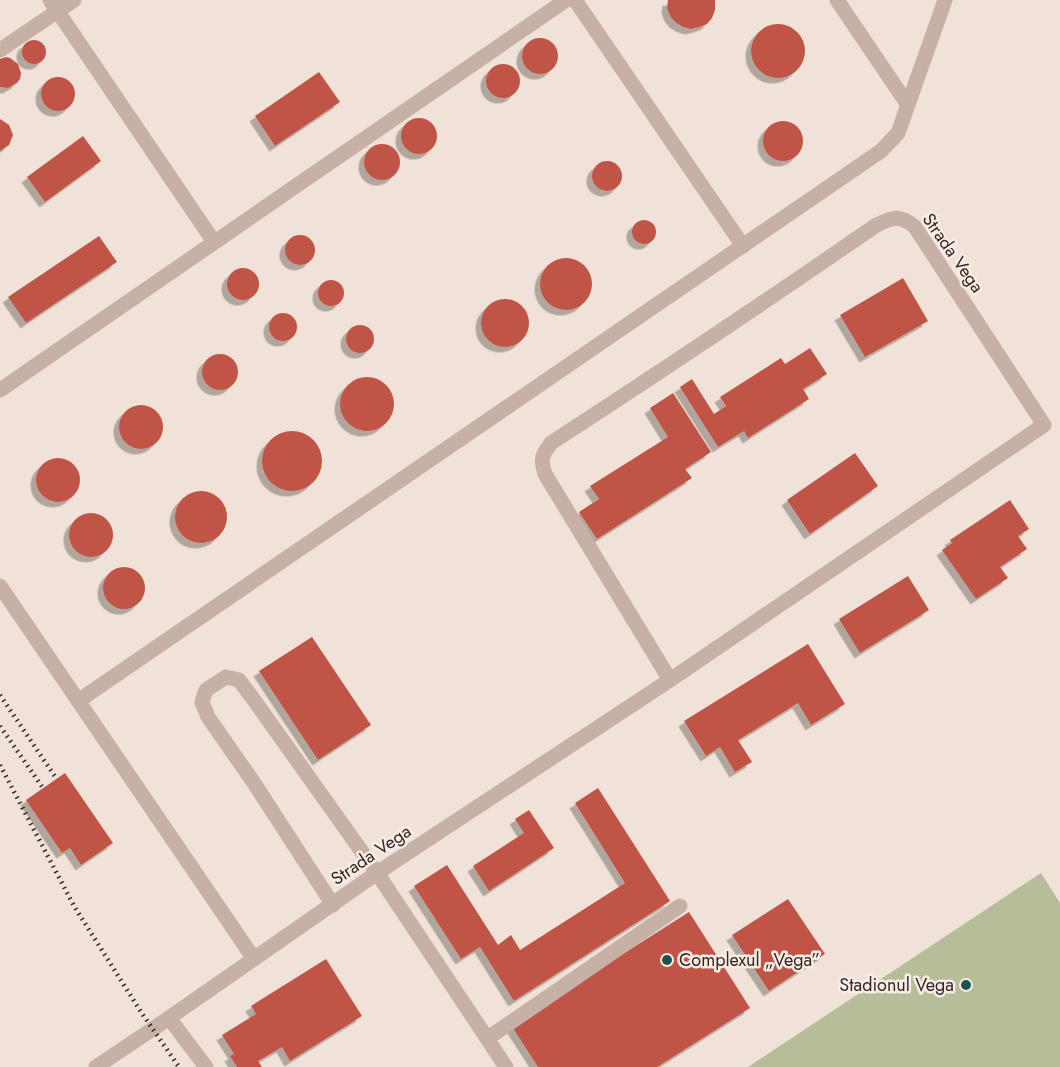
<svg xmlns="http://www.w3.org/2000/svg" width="1060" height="1067" font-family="Jost,sans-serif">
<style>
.green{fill:#b6be99}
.building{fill:#c05546;filter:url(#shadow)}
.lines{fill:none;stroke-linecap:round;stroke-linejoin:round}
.minor{stroke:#c7b0a5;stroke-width:15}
.rail{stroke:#332826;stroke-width:4.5;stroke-dasharray:1.5 4.5;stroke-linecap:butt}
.poi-dot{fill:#1e524f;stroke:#f8ece4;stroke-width:2}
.labels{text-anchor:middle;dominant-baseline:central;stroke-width:5;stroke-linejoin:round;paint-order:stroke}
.street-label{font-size:18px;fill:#332826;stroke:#f8ece4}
.poi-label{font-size:18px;fill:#332826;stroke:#f8ece4;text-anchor:start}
</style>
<defs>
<filter id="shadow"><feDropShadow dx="-5.5" dy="5.5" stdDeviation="0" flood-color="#0004"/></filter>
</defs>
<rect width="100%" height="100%" fill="#f0e2d8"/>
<!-- green -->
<path class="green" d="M1041,873l19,30v164h-312z"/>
<!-- building -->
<g class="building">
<path d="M668,0h47v10l-3,8 -5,6 -8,3 -8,2 -8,-2 -8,-5 -5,-6 -3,-8z"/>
<circle cx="778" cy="51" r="27"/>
<circle cx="540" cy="56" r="18"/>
<circle cx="34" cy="52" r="12"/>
<path d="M6,57l4,1 8,6 3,9 -1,6 -3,4 -9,5 -8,-1v-28z"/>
<circle cx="503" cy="81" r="17"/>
<path d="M319,72l21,30 -65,44 -20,-30z"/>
<circle cx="58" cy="94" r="17"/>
<circle cx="419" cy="136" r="18"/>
<path d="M0,119l9,6 4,10 -4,10 -9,6z"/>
<circle cx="783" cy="141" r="20"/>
<path d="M83,136l18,25 -56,41 -18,-25z"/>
<circle cx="382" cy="162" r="18"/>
<circle cx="607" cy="176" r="15"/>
<circle cx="644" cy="232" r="12"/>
<circle cx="300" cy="250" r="15"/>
<path d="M99,236l18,26 -91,61 -18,-26z"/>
<circle cx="566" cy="284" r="26"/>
<circle cx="243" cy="284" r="16"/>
<path d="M903,278l25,43 -63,36 -25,-42z"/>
<circle cx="331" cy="293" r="13"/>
<circle cx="505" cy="323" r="24"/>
<circle cx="283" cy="327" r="14"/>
<circle cx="360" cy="339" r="14"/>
<path d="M810,348l17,26 -24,15 6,10 -61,39 -4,-7 -26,16 -38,-60 12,-8 22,35 12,-8 -6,-9 61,-39 4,6z"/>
<circle cx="220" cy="372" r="18"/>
<circle cx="367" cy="404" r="27"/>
<path d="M673,393l38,59 -26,17 7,9 -95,61 -18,-27 20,-13 -9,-13 78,-49 -18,-29z"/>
<circle cx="141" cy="427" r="22"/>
<circle cx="292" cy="461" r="30"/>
<path d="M855,453l23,33 -68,48 -23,-34z"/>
<circle cx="58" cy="480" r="22"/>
<circle cx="201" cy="517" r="26"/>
<path d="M1010,500l19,29 -11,7 9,13 -27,18 8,11 -32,21 -34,-49 10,-7 -2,-3z"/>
<circle cx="91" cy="535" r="22"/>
<circle cx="124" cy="588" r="21"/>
<path d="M908,576l21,34 -69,43 -21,-34z"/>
<path d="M312,637l59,88 -53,35 -59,-89z"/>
<path d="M808,644l37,60 -34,21 -13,-22 -60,37 14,22 -17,10 -15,-25 -14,9 -22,-35z"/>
<path d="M65,773l48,70 -32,22 -11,-17 -8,5 -36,-53z"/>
<path d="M598,788l72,113 -156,100 -34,-54 -19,12 -47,-73 33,-21 51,80 13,-10 9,15 105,-67 -50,-80z"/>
<path d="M529,810l25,38 -65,43 -16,-25 51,-33 -9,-14z"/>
<path d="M788,899l37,55 -56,37 -37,-56z"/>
<path d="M689,912l61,96 -93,59h-119l-27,-42z"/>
<path d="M326,959l36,57 -72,45 -8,-14 -24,14 4,6h-25l-7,-11 4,-2 -12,-19 34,-21 -5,-8z"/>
</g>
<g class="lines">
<!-- minor -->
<g class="minor">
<path d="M50,0l164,242"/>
<path d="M575,0l168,246"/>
<path d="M837,0l71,105"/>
<path d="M0,50l74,-50"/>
<path d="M0,390l566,-390"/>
<path d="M0,586l254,373"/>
<path d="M78,701l803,-550 17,-18 47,-133"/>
<path d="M333,905l-79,-122 -46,-66 -6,-15 4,-12 20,-13 13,3 15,20 123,173 129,194"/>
<path d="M169,1018l37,49"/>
<path d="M488,1038l192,-132"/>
<path d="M96,1067l73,-49 208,-145 293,-193 374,-255 -129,-198c-15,-13 -23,-10 -40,-1 -107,74 -215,146 -324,217 -9,12 -11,16 -6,31l125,206"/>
</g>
<!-- rail -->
<g class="rail">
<path d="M0,695l56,83"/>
<path d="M0,726l43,62"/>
<path d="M0,765l74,141 67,106 38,55"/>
</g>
</g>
<!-- markers -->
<g class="poi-dot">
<circle cx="667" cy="960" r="6"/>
<circle cx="966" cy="985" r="6"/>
</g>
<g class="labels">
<!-- street labels -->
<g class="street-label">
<text transform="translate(953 253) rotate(55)">Strada Vega</text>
<text transform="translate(371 855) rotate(-34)">Strada Vega</text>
</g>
<!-- poi labels -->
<g class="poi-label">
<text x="679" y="960">Complexul „Vega”</text>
<text x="954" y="985" text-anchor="end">Stadionul Vega</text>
</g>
</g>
</svg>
